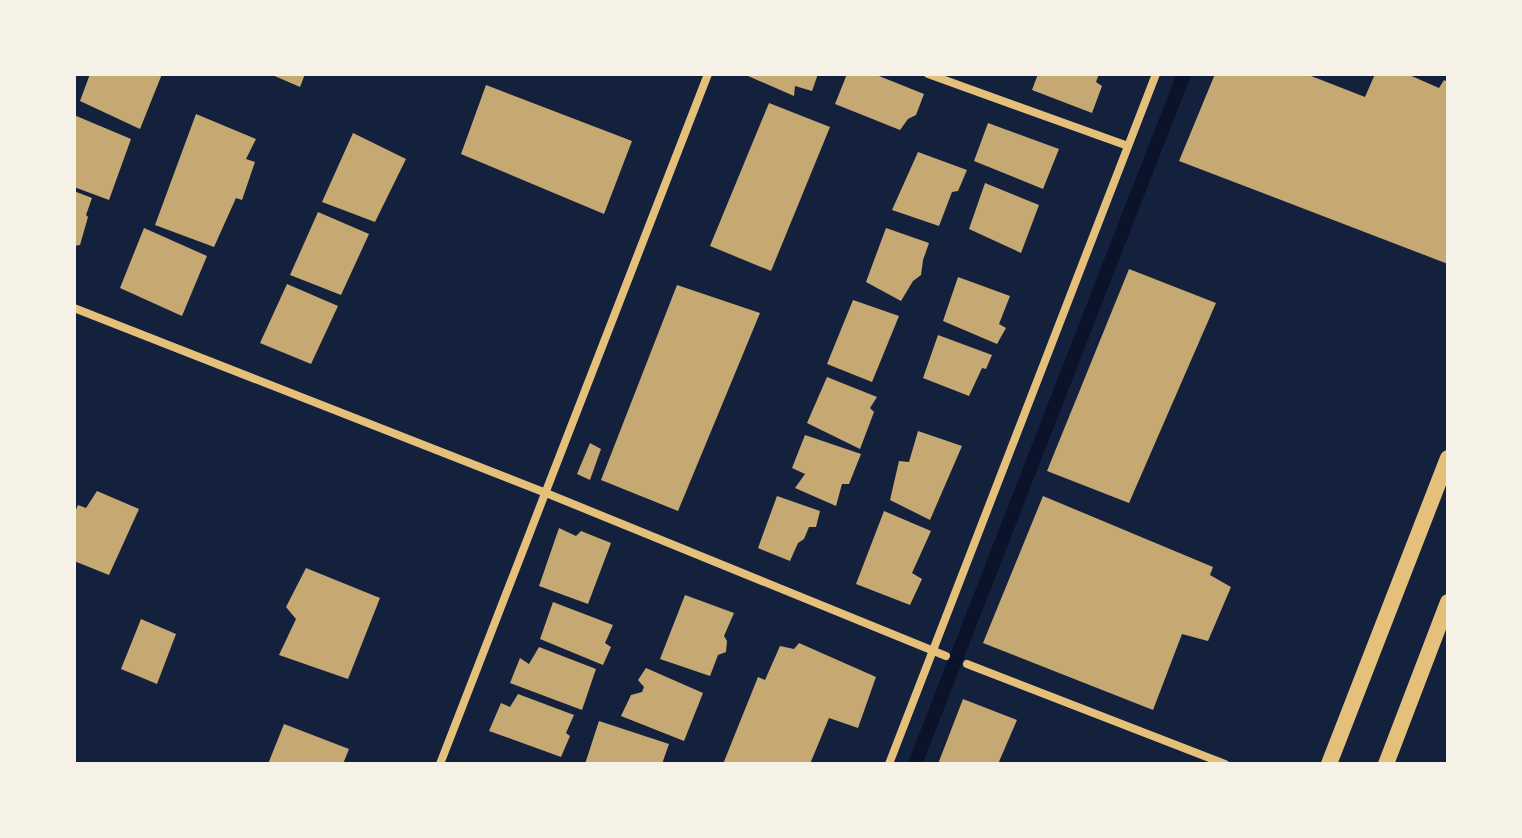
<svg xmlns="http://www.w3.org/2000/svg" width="1522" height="838" font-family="'Fira Sans',sans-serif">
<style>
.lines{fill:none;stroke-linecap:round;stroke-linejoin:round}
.stream{stroke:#0b132b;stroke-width:14}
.building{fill:#c6a872}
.minor{stroke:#e5c07b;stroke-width:8}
.secondary{stroke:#e5c07b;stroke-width:16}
</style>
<rect width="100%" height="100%" fill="#14213d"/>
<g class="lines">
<!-- stream -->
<path class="stream" d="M915,764l269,-690"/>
</g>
<!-- building -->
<g class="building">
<path d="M90,74h72l-22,55 -60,-28z"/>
<path d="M270,74h35l-5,13z"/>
<path d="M749,74h69l-6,17 -17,-5 -1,10 -46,-20z"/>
<path d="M847,74h27l50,20 -8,21 -8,4 -8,11 -65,-26z"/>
<path d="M1038,74h61l-3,8 6,4 -10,27 -60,-23z"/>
<path d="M1215,74h91l59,23 10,-23h32l32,14 5,-8 4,2v182l-269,-103z"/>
<path d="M486,85l146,56 -28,73 -143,-60z"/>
<path d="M769,103l61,24 -59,144 -61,-25z"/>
<path d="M196,114l60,25 -10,20 9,3 -13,38 -6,-2 -22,49 -59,-22z"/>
<path d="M74,115l57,24 -22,61 -35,-13z"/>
<path d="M988,123l71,26 -16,40 -69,-28z"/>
<path d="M353,133l53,26 -31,63 -53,-20z"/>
<path d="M918,152l49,18 -9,21 -6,1 -13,34 -47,-16z"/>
<path d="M985,183l54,22 -18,48 -52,-24z"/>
<path d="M74,191l18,7 -6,17 2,2 -8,28 -6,1z"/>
<path d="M318,212l51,22 -28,61 -51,-20z"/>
<path d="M144,228l63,28 -25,60 -62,-28z"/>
<path d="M886,228l43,15 -6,17 -2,15 -8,6 -12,20 -35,-19z"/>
<path d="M1129,269l87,34 -87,200 -82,-32z"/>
<path d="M958,277l52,19 -11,28 7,4 -9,16 -54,-23z"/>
<path d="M287,284l51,22 -27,58 -51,-21z"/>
<path d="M677,285l83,28 -82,198 -77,-31z"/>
<path d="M853,300l46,16 -27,66 -45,-18z"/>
<path d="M938,335l54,20 -6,14 -4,-1 -13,28 -46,-18z"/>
<path d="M827,377l50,20 -7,11 4,4 -14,37 -53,-26z"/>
<path d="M918,431l44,15 -32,74 -40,-20 9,-39 10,1z"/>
<path d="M805,435l56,19 -12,30h-7l-6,22 -41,-18 10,-14 -13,-6z"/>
<path d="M590,443l11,6 -11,31 -13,-6z"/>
<path d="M97,491l42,18 -30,66 -35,-14v-47l4,-9 8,3z"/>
<path d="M777,496l43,15 -4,16h-7l-5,12 -6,4 -8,18 -32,-13z"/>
<path d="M1043,496l170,71 -3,8 21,12 -23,54 -26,-7 -29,76 -170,-67z"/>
<path d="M884,511l47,20 -19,42 10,6 -12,26 -54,-21z"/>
<path d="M559,528l17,8 5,-5 30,12 -23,61 -49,-18z"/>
<path d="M306,568l74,30 -32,81 -69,-24 17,-36 -10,-12z"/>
<path d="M685,595l49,18 -10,23 3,5 -1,11 -8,3 -8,21 -50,-17z"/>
<path d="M553,602l60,23 -8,18 6,4 -8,18 -63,-26z"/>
<path d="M141,619l35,15 -19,50 -36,-15z"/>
<path d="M799,643l77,34 -18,51 -29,-10 -19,46h-87l35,-87 7,3 15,-34 14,3z"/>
<path d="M539,647l57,22 -14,41 -72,-27 10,-25 9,6z"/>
<path d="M646,668l57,25 -19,48 -63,-25 10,-21 11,-3 2,-5 -6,-7z"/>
<path d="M518,694l56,21 -8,18 4,3 -9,21 -72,-26 12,-28 9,4z"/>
<path d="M963,699l54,21 -19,44h-60z"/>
<path d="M599,721l70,23 -7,20h-77z"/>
<path d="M284,724l65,25 -6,15h-75z"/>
</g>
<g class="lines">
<!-- minor -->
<g class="minor">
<path d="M928,74l200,72"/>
<path d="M74,308l472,185 400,163"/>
<path d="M967,664l258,100"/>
<path d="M440,764l268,-690"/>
<path d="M889,764l267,-690"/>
</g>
<!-- secondary -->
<g class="secondary">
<path d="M1329,764l119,-306"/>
<path d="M1386,764l62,-162"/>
</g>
</g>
<!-- border -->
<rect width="1522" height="838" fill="none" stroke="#f6f1e7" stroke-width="152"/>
</svg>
